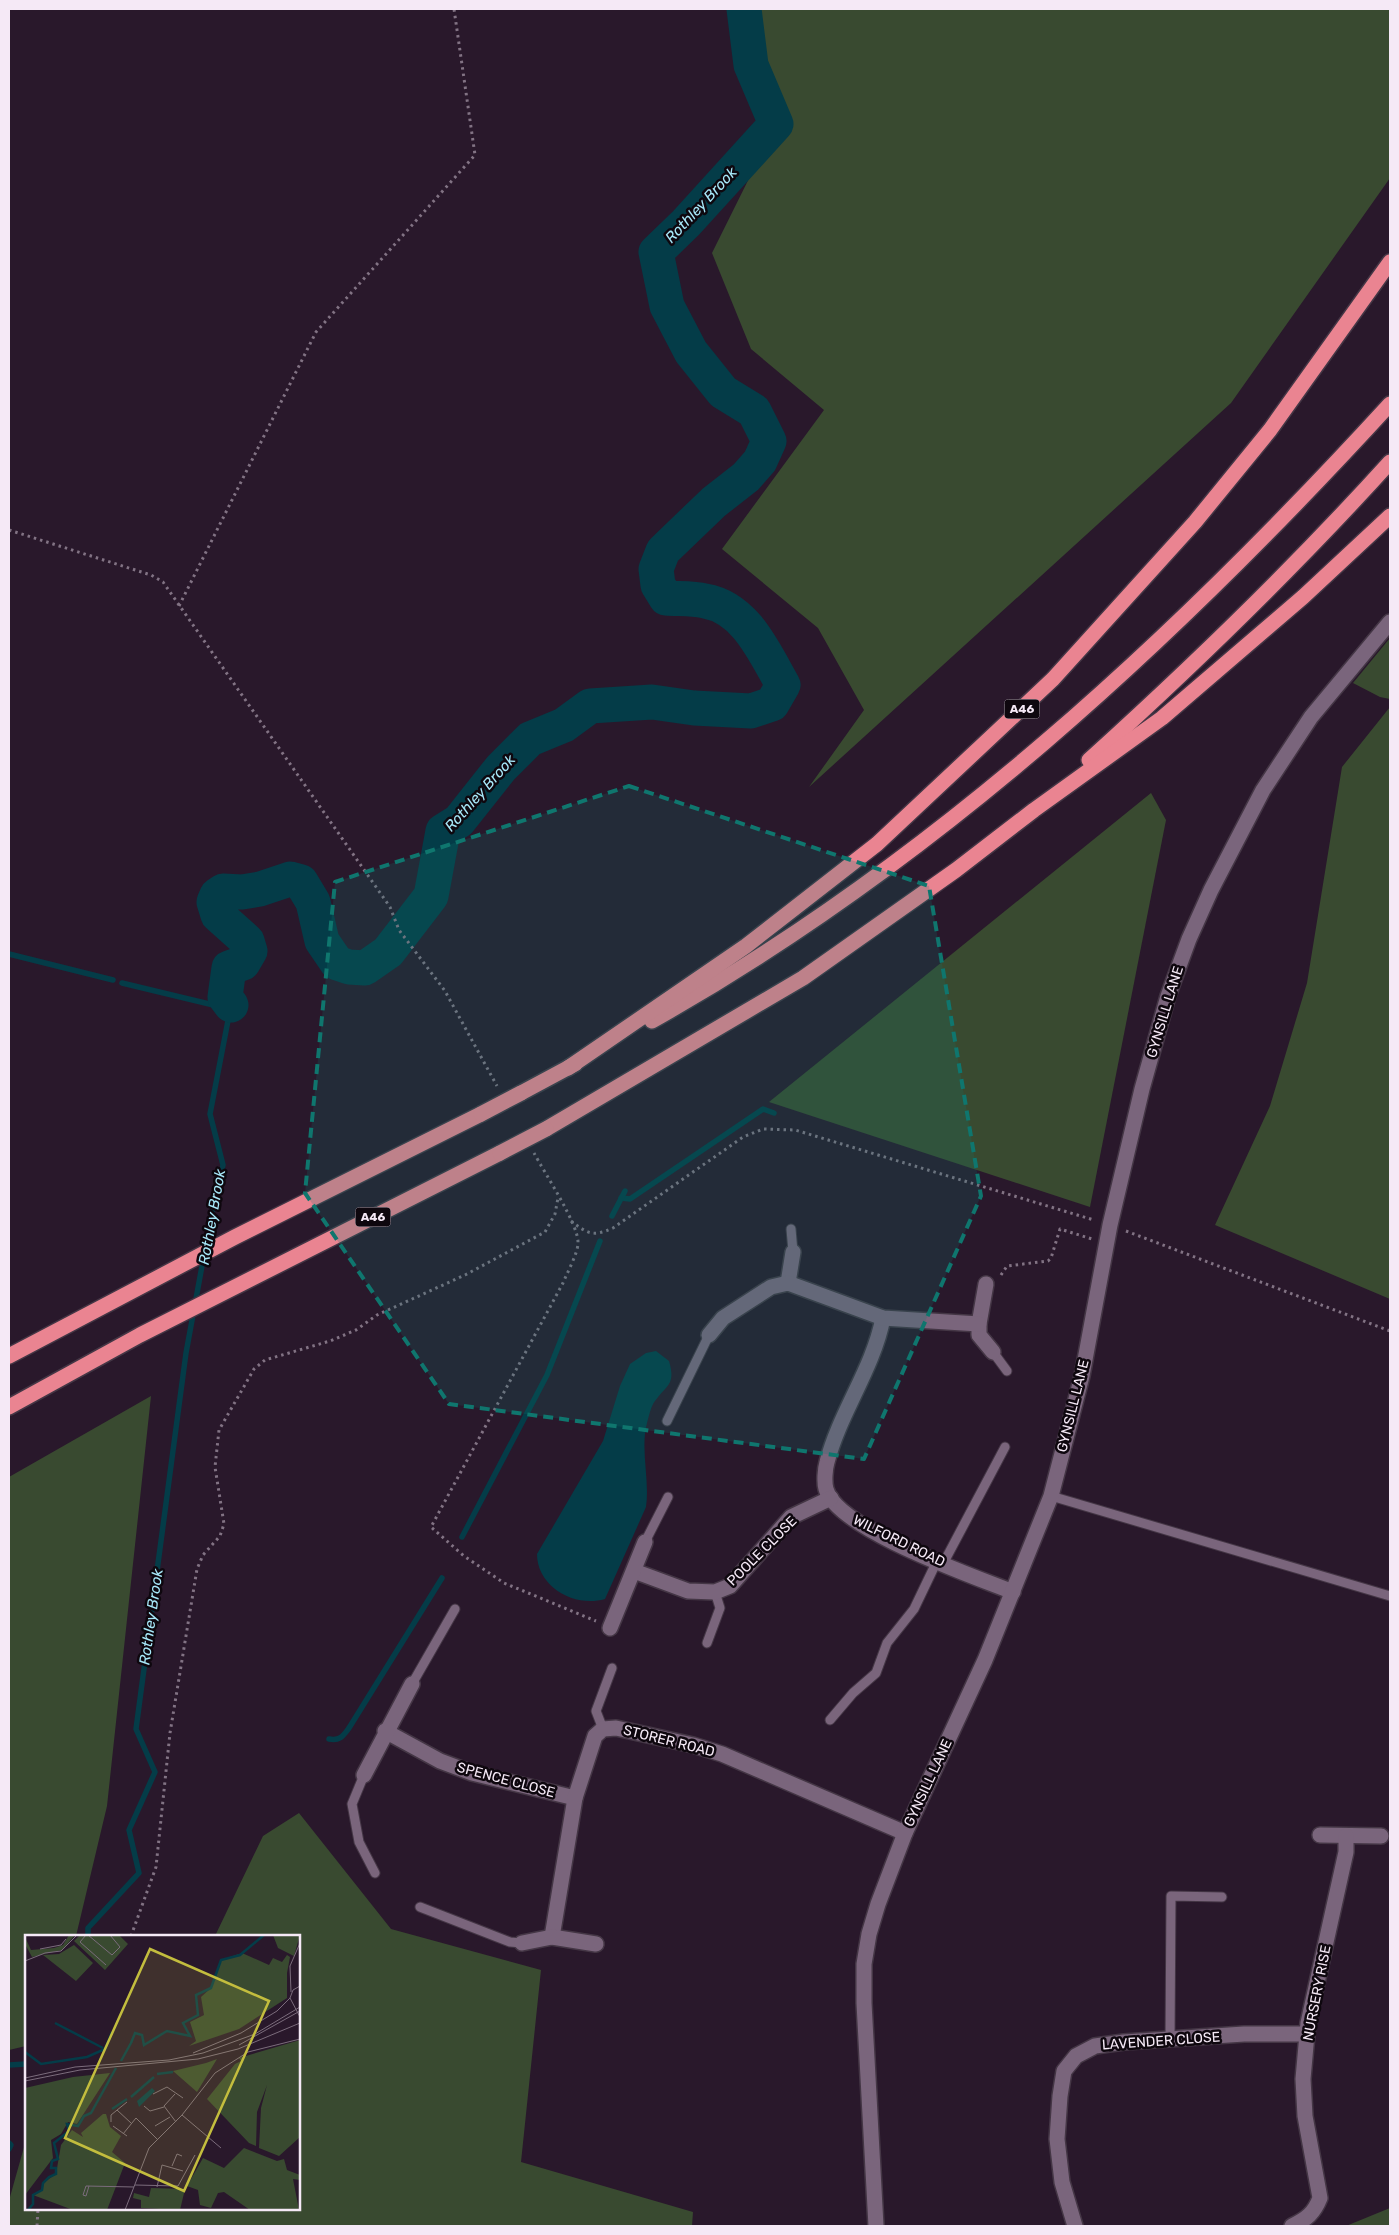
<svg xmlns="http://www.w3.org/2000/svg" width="1399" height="2235" font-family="Rubik,sans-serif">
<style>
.green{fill:#394a30}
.water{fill:#043c48}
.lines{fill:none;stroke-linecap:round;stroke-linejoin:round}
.stream{stroke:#043c48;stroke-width:5.5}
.river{stroke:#043c48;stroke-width:35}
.lane-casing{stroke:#443645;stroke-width:11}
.street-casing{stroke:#443645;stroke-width:18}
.secondary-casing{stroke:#443645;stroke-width:18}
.highway-casing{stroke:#443645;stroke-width:18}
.path{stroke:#827384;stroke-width:3;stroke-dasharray:2.5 4;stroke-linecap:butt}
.lane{stroke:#7a657c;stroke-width:9}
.street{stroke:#7a657c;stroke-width:15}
.secondary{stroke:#7a657c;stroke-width:15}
.highway{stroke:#ea8491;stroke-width:15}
.highway-bridge-casing{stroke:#443645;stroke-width:18;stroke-linecap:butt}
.highway-bridge{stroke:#ea8491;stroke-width:15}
.marked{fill:#0f766e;fill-opacity:0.2;stroke:#0f766e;stroke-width:4;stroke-dasharray:10 6;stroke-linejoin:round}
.labels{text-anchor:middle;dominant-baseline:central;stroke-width:5;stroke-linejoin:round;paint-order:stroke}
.shield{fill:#0e070e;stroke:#b0a5b0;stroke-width:1}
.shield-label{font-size:12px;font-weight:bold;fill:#f5e9f6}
.street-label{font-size:14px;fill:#f5e9f6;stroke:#0e070e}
.water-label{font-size:15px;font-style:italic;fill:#a7e8f9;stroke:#0e070e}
.inset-river{fill:none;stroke:#043c48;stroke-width:2.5}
.inset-road{fill:none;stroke:#7b6c7c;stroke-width:1}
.view{fill:#c3bd3e;fill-opacity:0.15;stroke:#c3bd3e;stroke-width:2.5}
.inset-edge{fill:none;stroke:#f5e9f6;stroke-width:2.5}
</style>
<rect width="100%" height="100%" fill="#29182b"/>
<!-- green -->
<g class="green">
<path d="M746,9h644v169l-159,225 -422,384 55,-77 -46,-82 -96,-79 102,-139 -73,-61 -39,-96 64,-129 -31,-98z"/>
<path d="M1390,638v61l-10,-2 -27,-14z"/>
<path d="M1390,707v592l-175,-74 55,-119 37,-123 35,-216z"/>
<path d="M1151,793l15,27 -76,387 -321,-105z"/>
<path d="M151,1396l-44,410 -31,130h-50v110l-17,4v-573z"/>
<path d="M299,1813l92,116 150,41 -20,192 172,50 -1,14h-683l1,-29 16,-57v69h273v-273h-84l48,-100z"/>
<path d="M1390,2208v18h-44z"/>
</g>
<!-- water -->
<path class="water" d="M656,1351l13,10c7,24 -2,23 -14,40 -4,5 -6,15 -8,22 -7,27 3,56 -1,84l-41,92c-30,9 -68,-12 -68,-45l66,-113 17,-55 10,-22 16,-11z"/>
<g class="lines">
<!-- stream -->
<g class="stream">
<path d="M9,954l104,26"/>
<path d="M122,983l108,26"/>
<path d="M621,1198l9,1 133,-90 11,4"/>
<path d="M612,1216l13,-25"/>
<path d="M462,1537l85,-162 53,-134"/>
<path d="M329,1739c11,2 14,-3 20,-11l93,-150"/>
<path d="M88,1936v-8l51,-55 -10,-43 26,-58 -19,-43 50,-376 25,-136 12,-52 -13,-51 21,-109"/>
<path d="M9,2065l17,-1"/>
<path d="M9,2143l2,2 -2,4"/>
</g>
<!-- river -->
<path class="river" d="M231,1005l-6,-8 4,-29 14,-5 7,-12 -3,-10 -29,-26 -4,-13 3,-7 6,-4 19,1 18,-3 30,-10 11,3 12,20 9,39 15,22 12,4 16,1 23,-16 43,-56 12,-65 16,-10 42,-53 29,-29 34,-14 26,-19 62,-4 42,6 57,3 21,-7 11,-19c-19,-33 -37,-77 -78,-84 -13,-3 -26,-2 -39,-3l-8,-13 -2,-16 7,-18 51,-49 32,-25 14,-16 9,-20 -15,-30 -31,-19 -32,-40 -24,-46 -11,-54 30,-29 90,-99 -25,-59 -7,-56"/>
<!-- lane casing -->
<g class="lane-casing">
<g id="lane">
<path d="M791,1229l2,23"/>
<path d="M993,1352l14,19"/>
<path d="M667,1421l42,-86"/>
<path d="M1051,1496l339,100"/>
<path d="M645,1542l23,-45"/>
<path d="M943,1564l62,-117"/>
<path d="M707,1643l13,-35 -5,-16"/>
<path d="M412,1684l43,-75"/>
<path d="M830,1720l23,-27 23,-20 11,-30 27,-34 23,-48"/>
<path d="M603,1729l-7,-18 16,-43"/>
<path d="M364,1775l-12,29 7,38 16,31"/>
<path d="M420,1907l90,35 12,1"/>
<path d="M1170,2039l1,-143 51,1"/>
</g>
</g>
<!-- street casing -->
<g class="street-casing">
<g id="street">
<path d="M788,1283l5,-31"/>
<path d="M986,1284l-7,40v11l14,17"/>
<path d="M883,1318c-10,51 -43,94 -56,144 -2,7 -3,20 -1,27 11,40 147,87 187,103"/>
<path d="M709,1335l14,-17 48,-31 17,-4 95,35 96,6"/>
<path d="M634,1571l54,20 27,1 15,-6 61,-69 40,-19"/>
<path d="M610,1628l35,-86"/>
<path d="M385,1731l55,30 32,12 103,25"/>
<path d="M364,1775l48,-91"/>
<path d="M1320,1835l61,1"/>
<path d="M552,1937l23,-139 20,-62 8,-7 13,-1 77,17 29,9 183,79"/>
<path d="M522,1943l30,-6 44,7"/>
<path d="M1075,2226l-13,-44 -5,-43 3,-43 4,-25 12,-15 19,-10 29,-4 120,-8h63"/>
<path d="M1292,2226c15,-7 22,-13 28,-28l-15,-82 -2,-37 5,-56 38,-171v-16"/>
</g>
</g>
<!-- secondary casing -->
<g class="secondary-casing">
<path id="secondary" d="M876,2226l-12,-223v-39l5,-30 9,-30 27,-71 80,-173 66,-164 31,-120 28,-151 32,-136 26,-93 21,-57 22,-49 52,-100 48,-73 79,-95"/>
</g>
<!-- highway casing -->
<g class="highway-casing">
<g id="highway">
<path d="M1089,760c105,-95 206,-193 301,-298"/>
<path d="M652,1021c282,-159 521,-380 738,-617"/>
<path d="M568,1068l178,-122 131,-102 176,-165 142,-157 75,-92 120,-168"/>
<path d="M521,1093l54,-29"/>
<path d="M546,1129l257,-151 153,-108 78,-60 128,-92 141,-121 87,-81"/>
<path d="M9,1356l226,-119 246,-123"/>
<path d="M9,1407l131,-72 360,-182"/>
</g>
</g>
<!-- path -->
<g class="path">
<path d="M9,530l142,45 12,7 227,325 9,23 46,61 52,95"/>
<path d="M179,606l137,-274 159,-177 -21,-146"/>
<path d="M534,1153c10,19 45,72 44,90 0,10 -11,30 -15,40l-132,244 33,29 40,27 92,38"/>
<path d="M571,1221c17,13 22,16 42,7l130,-91 20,-8 32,1 299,90"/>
<path d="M1126,1231l264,100"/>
<path d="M1001,1275l6,-9 41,-5 3,-3 9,-29 32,10"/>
<path d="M131,1936l25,-69 14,-134 27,-164 6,-14 17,-19 4,-12 -9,-57 4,-37 35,-61 11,-9 65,-19 26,-11 21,-15 88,-40 80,-43 10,-18 3,-16"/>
<path d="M37,2226l1,-17"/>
</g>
<!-- lane -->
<use href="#lane" class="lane"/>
<!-- street -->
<use href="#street" class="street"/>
<!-- secondary -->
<use href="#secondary" class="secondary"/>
<!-- highway -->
<use href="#highway" class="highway"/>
<!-- highway-bridge casing -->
<g class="highway-bridge-casing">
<g id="highway-bridge">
<path d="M481,1114l40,-21"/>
<path d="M500,1153l46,-24"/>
</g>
</g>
<!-- highway-bridge -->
<use href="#highway-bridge" class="highway-bridge"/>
</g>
<!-- marked area -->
<path class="marked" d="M629,786l300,100 52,310 -117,263 -415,-55 -144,-211 30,-311z"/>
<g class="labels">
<!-- shield labels -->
<g class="shield">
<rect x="1004.5" y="699.5" width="35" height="19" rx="4"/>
<rect x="355.5" y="1207.5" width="35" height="19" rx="4"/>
</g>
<g class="shield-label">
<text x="1022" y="709">A46</text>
<text x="373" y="1217">A46</text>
</g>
<!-- street labels -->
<g class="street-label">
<text transform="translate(1165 1012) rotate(-73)">GYNSILL LANE</text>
<text transform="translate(1073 1406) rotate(-76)">GYNSILL LANE</text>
<text transform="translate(899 1541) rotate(26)">WILFORD ROAD</text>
<text transform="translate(762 1551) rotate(-45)">POOLE CLOSE</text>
<text transform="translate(669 1741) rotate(14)">STORER ROAD</text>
<text transform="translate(506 1780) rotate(15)">SPENCE CLOSE</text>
<text transform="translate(928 1783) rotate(-65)">GYNSILL LANE</text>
<text transform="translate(1317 1993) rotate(-79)">NURSERY RISE</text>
<text transform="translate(1161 2041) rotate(-4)">LAVENDER CLOSE</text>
</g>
<!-- water labels -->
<g class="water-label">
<text transform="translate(701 205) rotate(-47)">Rothley Brook</text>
<text transform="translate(480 793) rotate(-48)">Rothley Brook</text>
<text transform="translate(212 1217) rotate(-80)">Rothley Brook</text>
<text transform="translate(151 1617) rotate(-82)">Rothley Brook</text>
</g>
</g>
<!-- overview -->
<g transform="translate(25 1935)">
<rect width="275" height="275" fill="#29182b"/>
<path d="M44,0h6l-13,15 -30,7 -7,-13v-7l6,13 23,-2 9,-3zM55,0h39l9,9 -23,26 -31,-29zM248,0h27l-6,21 -16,-8zM49,10l19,18 -17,18 -33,-26 16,-1zM217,18l27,12 4,-7 9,4 5,-7 3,2 -3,16v25l-48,31 -50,17 7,-5 -6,-19 14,-7 -3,-18 10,-9 10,-28zM275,105v97l-21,19 -20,-8 2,-40 6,-23 -10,27 -1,34 -7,-3 -42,-44 28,-35 6,-3 -2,-3zM192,124l-20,33 -24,-21 33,-8zM85,138l-33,51 -9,-2 -7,12 -10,6 2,18 -28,37v-107l48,-11zM78,179h3l4,13 11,9 -9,16 13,11 -18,47h-34l-40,-15 9,-5 1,-7 13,-9 5,-29 11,-15 11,7 -2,-4zM219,213l33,13 7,-2 3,11 13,5v5l-7,-1 6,31h-49l-26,-18 -6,1 -7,15 -11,-3 -2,-15 -11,-4 16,-28 21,10zM126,253l34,1 -5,21 -39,-2v-8l-8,-2 1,-5 15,4z" fill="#394a30"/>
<path d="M127,153l3,3 -16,16 -2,-6z" fill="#043c48"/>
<path class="inset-river" d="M30,88l48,25M106,108l4,-10 7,2 2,10 23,-14 23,5 -7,-13 15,-8 -2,-20 15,-7 10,-28 19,-5 24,-20M0,117l16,12 46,-7 18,-8 7,-17M96,126l10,-18M132,139l16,-2M106,162l23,-20M87,174l15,-10M3,275l5,-6v-9l9,-5 1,-7 6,-6 7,-3v-6h-5l1,-7 6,-2 -4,-16 15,-12 -2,-7 11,2 6,-10 7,-3 25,-45"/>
<path class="inset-road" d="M61,0l-6,7 26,23M63,0l24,20 8,-8 -10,-12M15,14l21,-4 5,-6M0,26l20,-8 16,-2 16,-16M275,51l-7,4 -3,8 10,19M266,57l-1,-26 10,-23M214,110l61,-34M168,118l48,-20 36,-22 13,-13M0,143l50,-11 94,-7 34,-7 52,-19 45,-27M0,146l55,-11 118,-11 40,-10 62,-26M128,159l14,-7 16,11M150,159l-11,12 12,16M119,171l6,5 14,-4M92,175l14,13M157,180l39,33M86,187v-7l16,-13M88,191l14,10M130,191l15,-9M98,199l13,-16 21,21M147,231l5,-12 5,2M110,250l43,1 17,-31M64,251l-3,10 -3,-1 3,-9 48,1M132,252l5,-22 21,6M100,275l24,-62 33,-33 33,-42 33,-21 52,-13"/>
<path class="view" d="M125,14l119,52 -85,190 -119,-53z"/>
<rect width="275" height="275" class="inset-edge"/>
</g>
<!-- border -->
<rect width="1399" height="2235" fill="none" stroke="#f5e9f6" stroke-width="20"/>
</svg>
